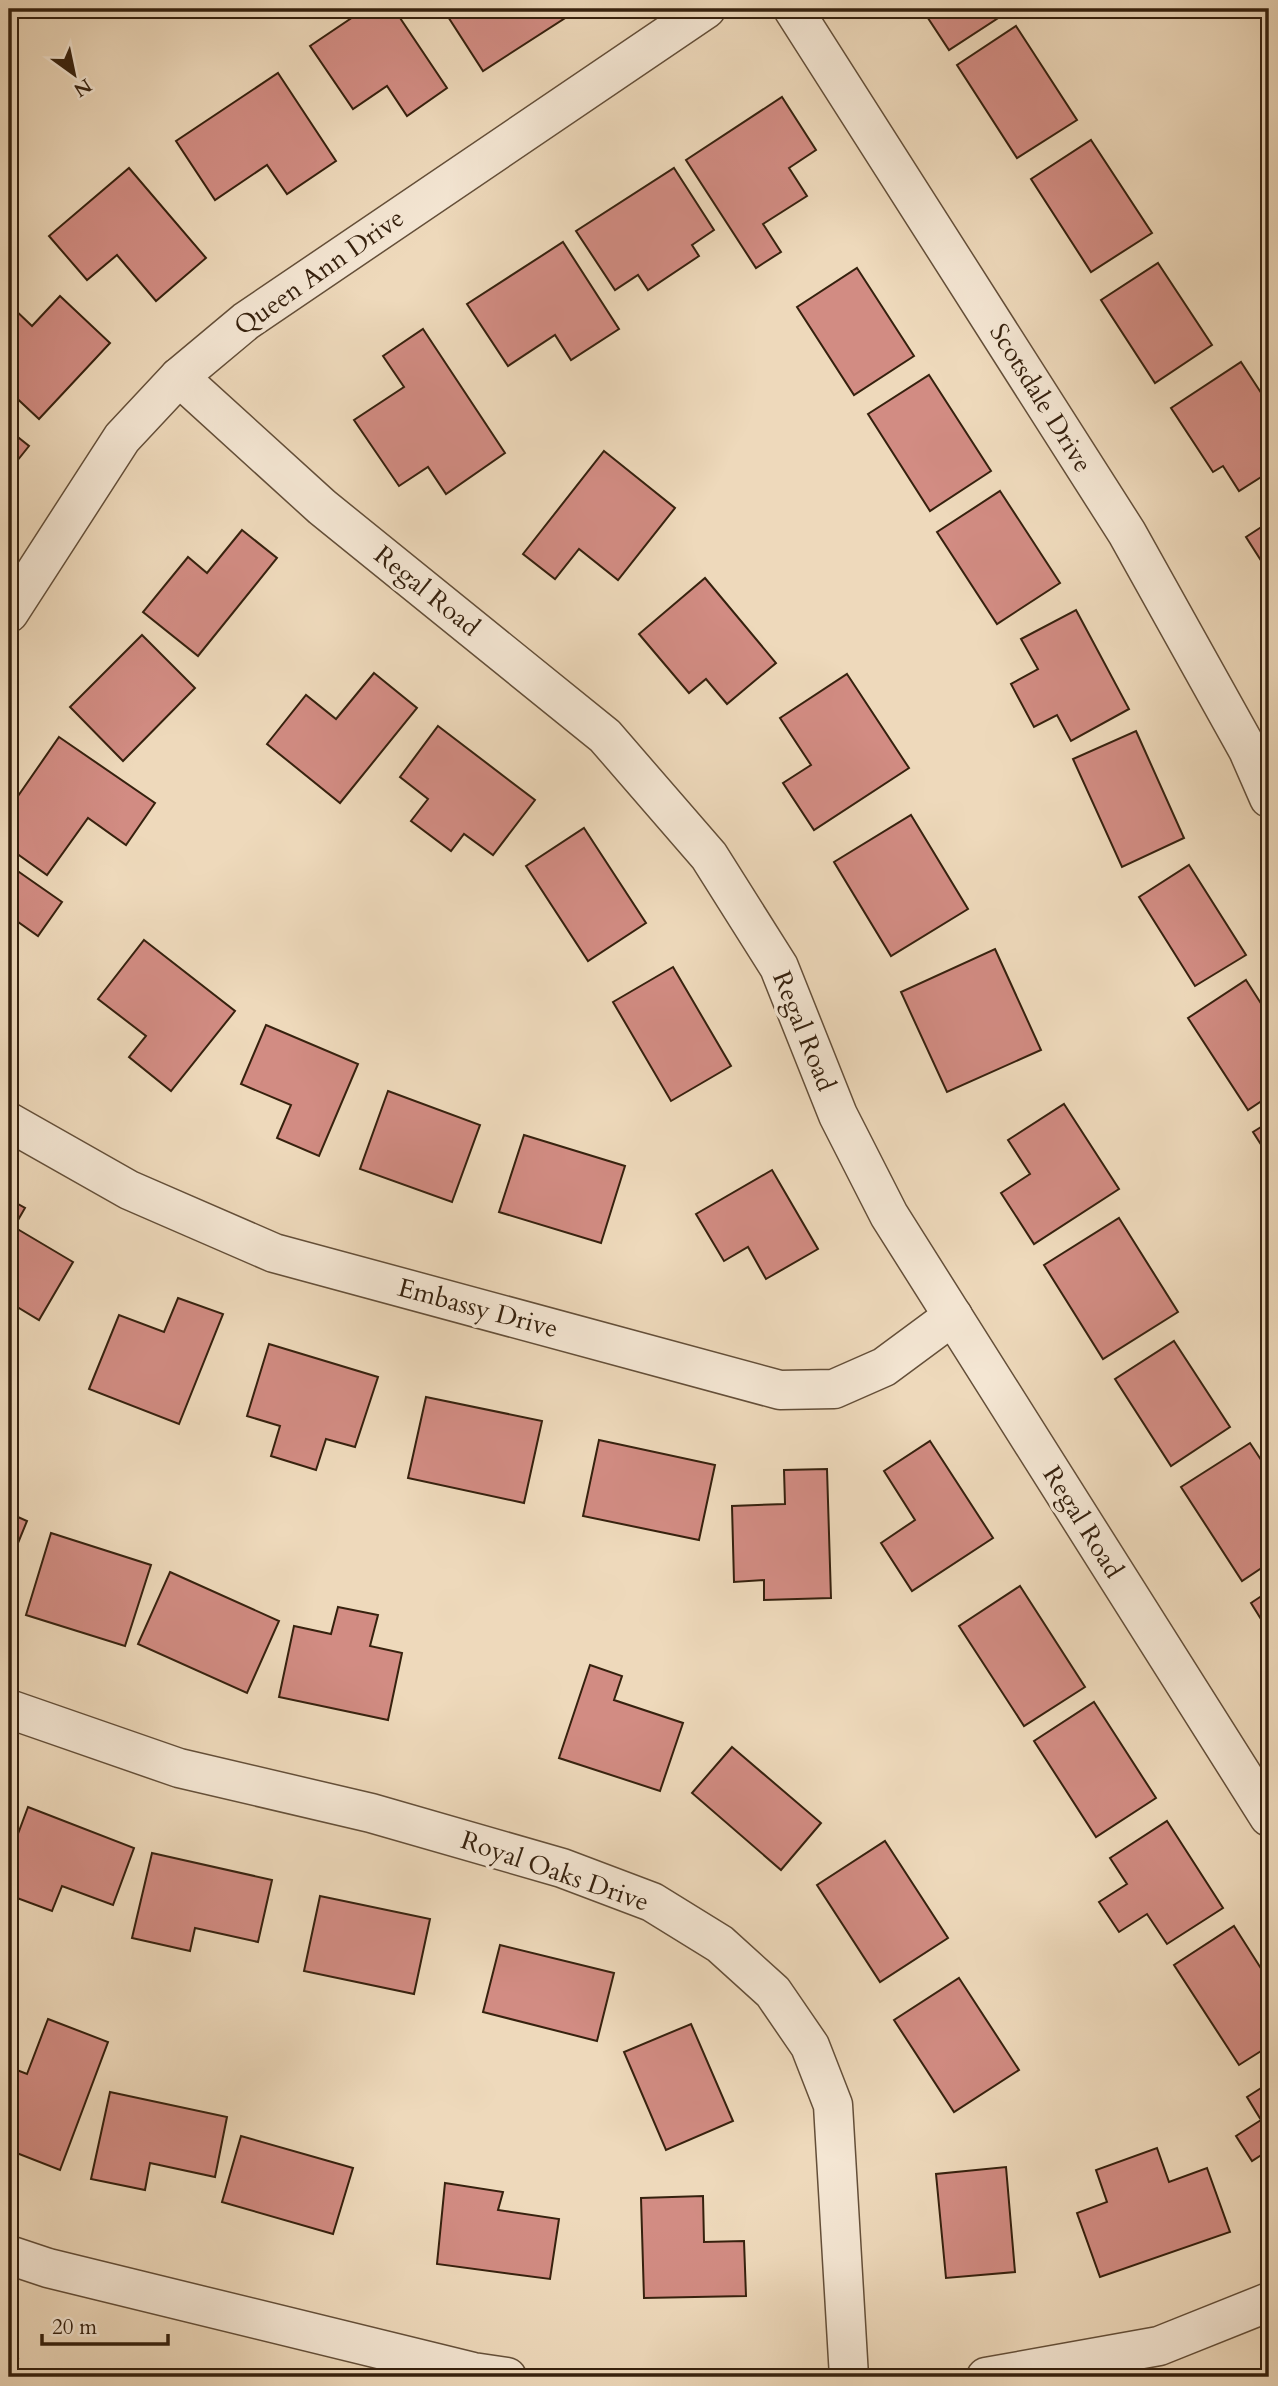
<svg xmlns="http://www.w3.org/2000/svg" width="1278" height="2386" font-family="Cardo,serif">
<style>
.building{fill:#d28c83;stroke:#36210e;stroke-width:2}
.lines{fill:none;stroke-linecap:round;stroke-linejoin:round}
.minor-casing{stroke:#644f39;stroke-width:41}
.minor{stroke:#f4e6d3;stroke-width:38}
.labels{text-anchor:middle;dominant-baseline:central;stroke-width:7;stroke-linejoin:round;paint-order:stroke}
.street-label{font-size:26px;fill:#36210e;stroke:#f4e6d3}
</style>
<rect width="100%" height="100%" fill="#eed9bb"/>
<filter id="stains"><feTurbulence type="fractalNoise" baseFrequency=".00286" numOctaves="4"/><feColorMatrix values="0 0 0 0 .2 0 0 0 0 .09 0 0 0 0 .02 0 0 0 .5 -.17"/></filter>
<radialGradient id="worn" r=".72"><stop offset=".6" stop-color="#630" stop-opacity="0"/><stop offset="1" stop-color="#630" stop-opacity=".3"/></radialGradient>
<!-- building -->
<g class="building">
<path d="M365,9h29l53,79 -40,28 -20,-30 -34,23 -43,-63z"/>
<path d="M443,9h131l2,2 -93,60z"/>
<path d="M922,9h90l-63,41z"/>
<path d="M1016,26l61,94 -60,38 -60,-93z"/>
<path d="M278,73l58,88 -49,33 -20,-29 -52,35 -39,-59z"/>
<path d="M782,97l34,53 -27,18 18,28 -44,28 18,28 -25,16 -70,-108z"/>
<path d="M1091,140l61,93 -61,39 -60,-93z"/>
<path d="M129,168l77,90 -50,43 -39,-46 -30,25 -38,-44z"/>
<path d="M674,168l40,62 -22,15 7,11 -51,34 -10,-15 -23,15 -39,-59z"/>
<path d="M563,242l56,87 -48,31 -16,-25 -47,31 -41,-62z"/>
<path d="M1158,263l54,82 -57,38 -54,-83z"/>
<path d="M857,268l57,88 -60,39 -57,-88z"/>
<path d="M60,296l50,47 -71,76 -30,-28v-87l23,22z"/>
<path d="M423,329l82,124 -59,41 -18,-27 -29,19 -45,-66 50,-33 -21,-31z"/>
<path d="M1241,362l28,43v67l-30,19 -16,-25 -10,6 -42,-64z"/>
<path d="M929,375l62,96 -61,40 -62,-97z"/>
<path d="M9,430l20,16 -20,25z"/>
<path d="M604,451l71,57 -57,72 -39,-31 -24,30 -32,-25z"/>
<path d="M1000,491l60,92 -63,41 -60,-92z"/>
<path d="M1269,522v51l-23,-36z"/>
<path d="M242,530l35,28 -79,98 -55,-44 45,-55 19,16z"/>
<path d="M705,578l71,85 -49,41 -21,-25 -17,14 -50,-59z"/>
<path d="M1076,610l53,99 -58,32 -14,-26 -23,12 -23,-43 27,-15 -17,-30z"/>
<path d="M142,635l53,53 -72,73 -53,-54z"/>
<path d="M374,673l43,35 -77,95 -73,-59 39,-49 30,24z"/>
<path d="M847,674l62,94 -95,62 -31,-47 28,-18 -31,-47z"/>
<path d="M438,726l97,74 -42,55 -29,-21 -13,17 -40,-30 17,-22 -28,-22z"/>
<path d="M1136,731l48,107 -62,29 -49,-108z"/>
<path d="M59,737l96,66 -29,42 -38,-27 -41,57 -38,-27v-39z"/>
<path d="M911,815l57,94 -77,47 -57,-94z"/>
<path d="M584,828l62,95 -58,38 -62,-95z"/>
<path d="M9,865l53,37 -24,34 -20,-14 -9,13z"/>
<path d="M1189,865l57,90 -51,31 -56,-89z"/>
<path d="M144,940l91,71 -64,80 -42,-34 17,-21 -48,-37z"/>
<path d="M995,949l46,101 -94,42 -46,-100z"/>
<path d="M673,967l58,99 -60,35 -58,-99z"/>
<path d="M1246,980l23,36v80l-21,14 -60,-92z"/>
<path d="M266,1025l92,39 -39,92 -42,-18 14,-33 -50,-21z"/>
<path d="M388,1091l92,34 -28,77 -92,-33z"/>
<path d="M1064,1104l55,85 -85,55 -33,-51 29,-19 -22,-34z"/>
<path d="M1269,1122v35l-16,-25z"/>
<path d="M524,1135l101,31 -24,77 -102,-31z"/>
<path d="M772,1170l46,79 -52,30 -18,-32 -24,14 -28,-47z"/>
<path d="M9,1199l16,9 -11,19 59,35 -34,58 -30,-18z"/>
<path d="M1119,1218l59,94 -75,47 -59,-94z"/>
<path d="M178,1298l45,16 -44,110 -90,-35 30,-74 45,17z"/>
<path d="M1174,1341l56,86 -59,39 -56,-87z"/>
<path d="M269,1344l109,33 -23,70 -29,-8 -10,31 -45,-14 9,-30 -33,-10z"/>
<path d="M426,1397l116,24 -18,82 -116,-25z"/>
<path d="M599,1440l116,25 -16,75 -116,-24z"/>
<path d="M930,1441l63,97 -81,53 -31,-48 34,-23 -31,-49z"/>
<path d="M1250,1443l19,29v91l-27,18 -61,-94z"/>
<path d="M827,1469l4,129 -67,2v-20l-30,2 -2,-76 53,-2 -1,-34z"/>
<path d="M9,1513l18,8 -18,44z"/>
<path d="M51,1533l100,32 -26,81 -99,-31z"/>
<path d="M170,1572l109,49 -32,72 -109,-49z"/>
<path d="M1020,1586l65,101 -61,39 -65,-100z"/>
<path d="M1269,1591v41l-18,-29z"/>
<path d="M338,1607l40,8 -8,31 32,7 -14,67 -109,-23 15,-71 37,8z"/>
<path d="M590,1665l32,11 -8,24 69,23 -23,68 -101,-33z"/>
<path d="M1094,1702l62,96 -60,39 -62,-96z"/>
<path d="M732,1747l89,76 -40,47 -89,-77z"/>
<path d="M28,1807l106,41 -21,57 -51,-19 -10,25 -43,-16v-37z"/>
<path d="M1167,1821l56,87 -56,36 -20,-30 -28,18 -20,-30 28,-18 -17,-26z"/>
<path d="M885,1841l63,97 -68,44 -63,-97z"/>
<path d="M152,1853l120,27 -14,62 -63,-14 -5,23 -58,-13z"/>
<path d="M320,1896l110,23 -16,75 -110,-23z"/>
<path d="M1234,1926l35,55v65l-30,19 -65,-100z"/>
<path d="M500,1945l114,28 -17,68 -114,-29z"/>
<path d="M959,1978l60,92 -65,42 -60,-92z"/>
<path d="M48,2019l60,23 -48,128 -51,-20v-83l18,7z"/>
<path d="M691,2024l42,97 -67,29 -42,-98z"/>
<path d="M1269,2083v67l-17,11 -16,-25 25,-16 -14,-23z"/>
<path d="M110,2092l117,25 -12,60 -65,-14 -5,27 -54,-11z"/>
<path d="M241,2136l112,32 -20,66 -111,-32z"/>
<path d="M1157,2148l12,34 38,-14 23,64 -130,45 -23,-64 30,-11 -11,-32z"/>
<path d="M1006,2167l9,105 -69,6 -10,-104z"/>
<path d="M445,2183l58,9 -5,18 61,9 -9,60 -113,-15z"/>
<path d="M703,2196l1,46 40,-1 2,55 -102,2 -3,-100z"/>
<path d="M9,2355l9,4 -8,18h-1z"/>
</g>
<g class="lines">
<!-- minor casing -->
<g class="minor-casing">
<g id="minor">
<path d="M793,9l334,524 121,217 21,48"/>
<path d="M179,377l143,130 283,229 104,120 70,111 59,148 51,100 380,602"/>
<path d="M9,613l113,-175 57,-61 67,-56 460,-312"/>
<path d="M9,1122l120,68 145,63 506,137 54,-1 50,-22 69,-51"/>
<path d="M9,1709l170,59 192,45 191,55 90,34 68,42 53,48 37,54 23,59 16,272"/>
<path d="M9,2255l39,13 425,104 34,5"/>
<path d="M986,2377l173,-31 110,-44"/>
</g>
</g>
<!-- minor -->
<use href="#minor" class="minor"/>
</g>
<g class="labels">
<!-- street labels -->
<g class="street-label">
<text transform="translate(319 272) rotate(-35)">Queen Ann Drive</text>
<text transform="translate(1041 398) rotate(58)">Scotsdale Drive</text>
<text transform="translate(427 591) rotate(39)">Regal Road</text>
<text transform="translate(804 1031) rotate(68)">Regal Road</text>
<text transform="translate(478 1308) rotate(15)">Embassy Drive</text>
<text transform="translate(1083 1522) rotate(58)">Regal Road</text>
<text transform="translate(555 1871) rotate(19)">Royal Oaks Drive</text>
</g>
</g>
<!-- margin -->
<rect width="1278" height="2386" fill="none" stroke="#eed9bb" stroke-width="35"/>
<rect x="10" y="10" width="1257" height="2365" fill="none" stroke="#36210e" stroke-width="3.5"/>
<rect x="18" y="18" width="1243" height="2351" fill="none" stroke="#36210e" stroke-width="2"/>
<!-- north arrow -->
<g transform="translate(74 74) rotate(147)" stroke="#f4e6d3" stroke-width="5" paint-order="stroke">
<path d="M0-5L12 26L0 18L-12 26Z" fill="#36210e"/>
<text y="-10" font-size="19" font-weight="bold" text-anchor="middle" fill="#36210e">N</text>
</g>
<!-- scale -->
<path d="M42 2334v10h126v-10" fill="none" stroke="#36210e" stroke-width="3.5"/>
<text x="52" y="2334" font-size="21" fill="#36210e" stroke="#f4e6d3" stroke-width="5" paint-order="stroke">20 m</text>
<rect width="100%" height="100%" filter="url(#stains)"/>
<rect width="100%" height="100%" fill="url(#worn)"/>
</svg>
